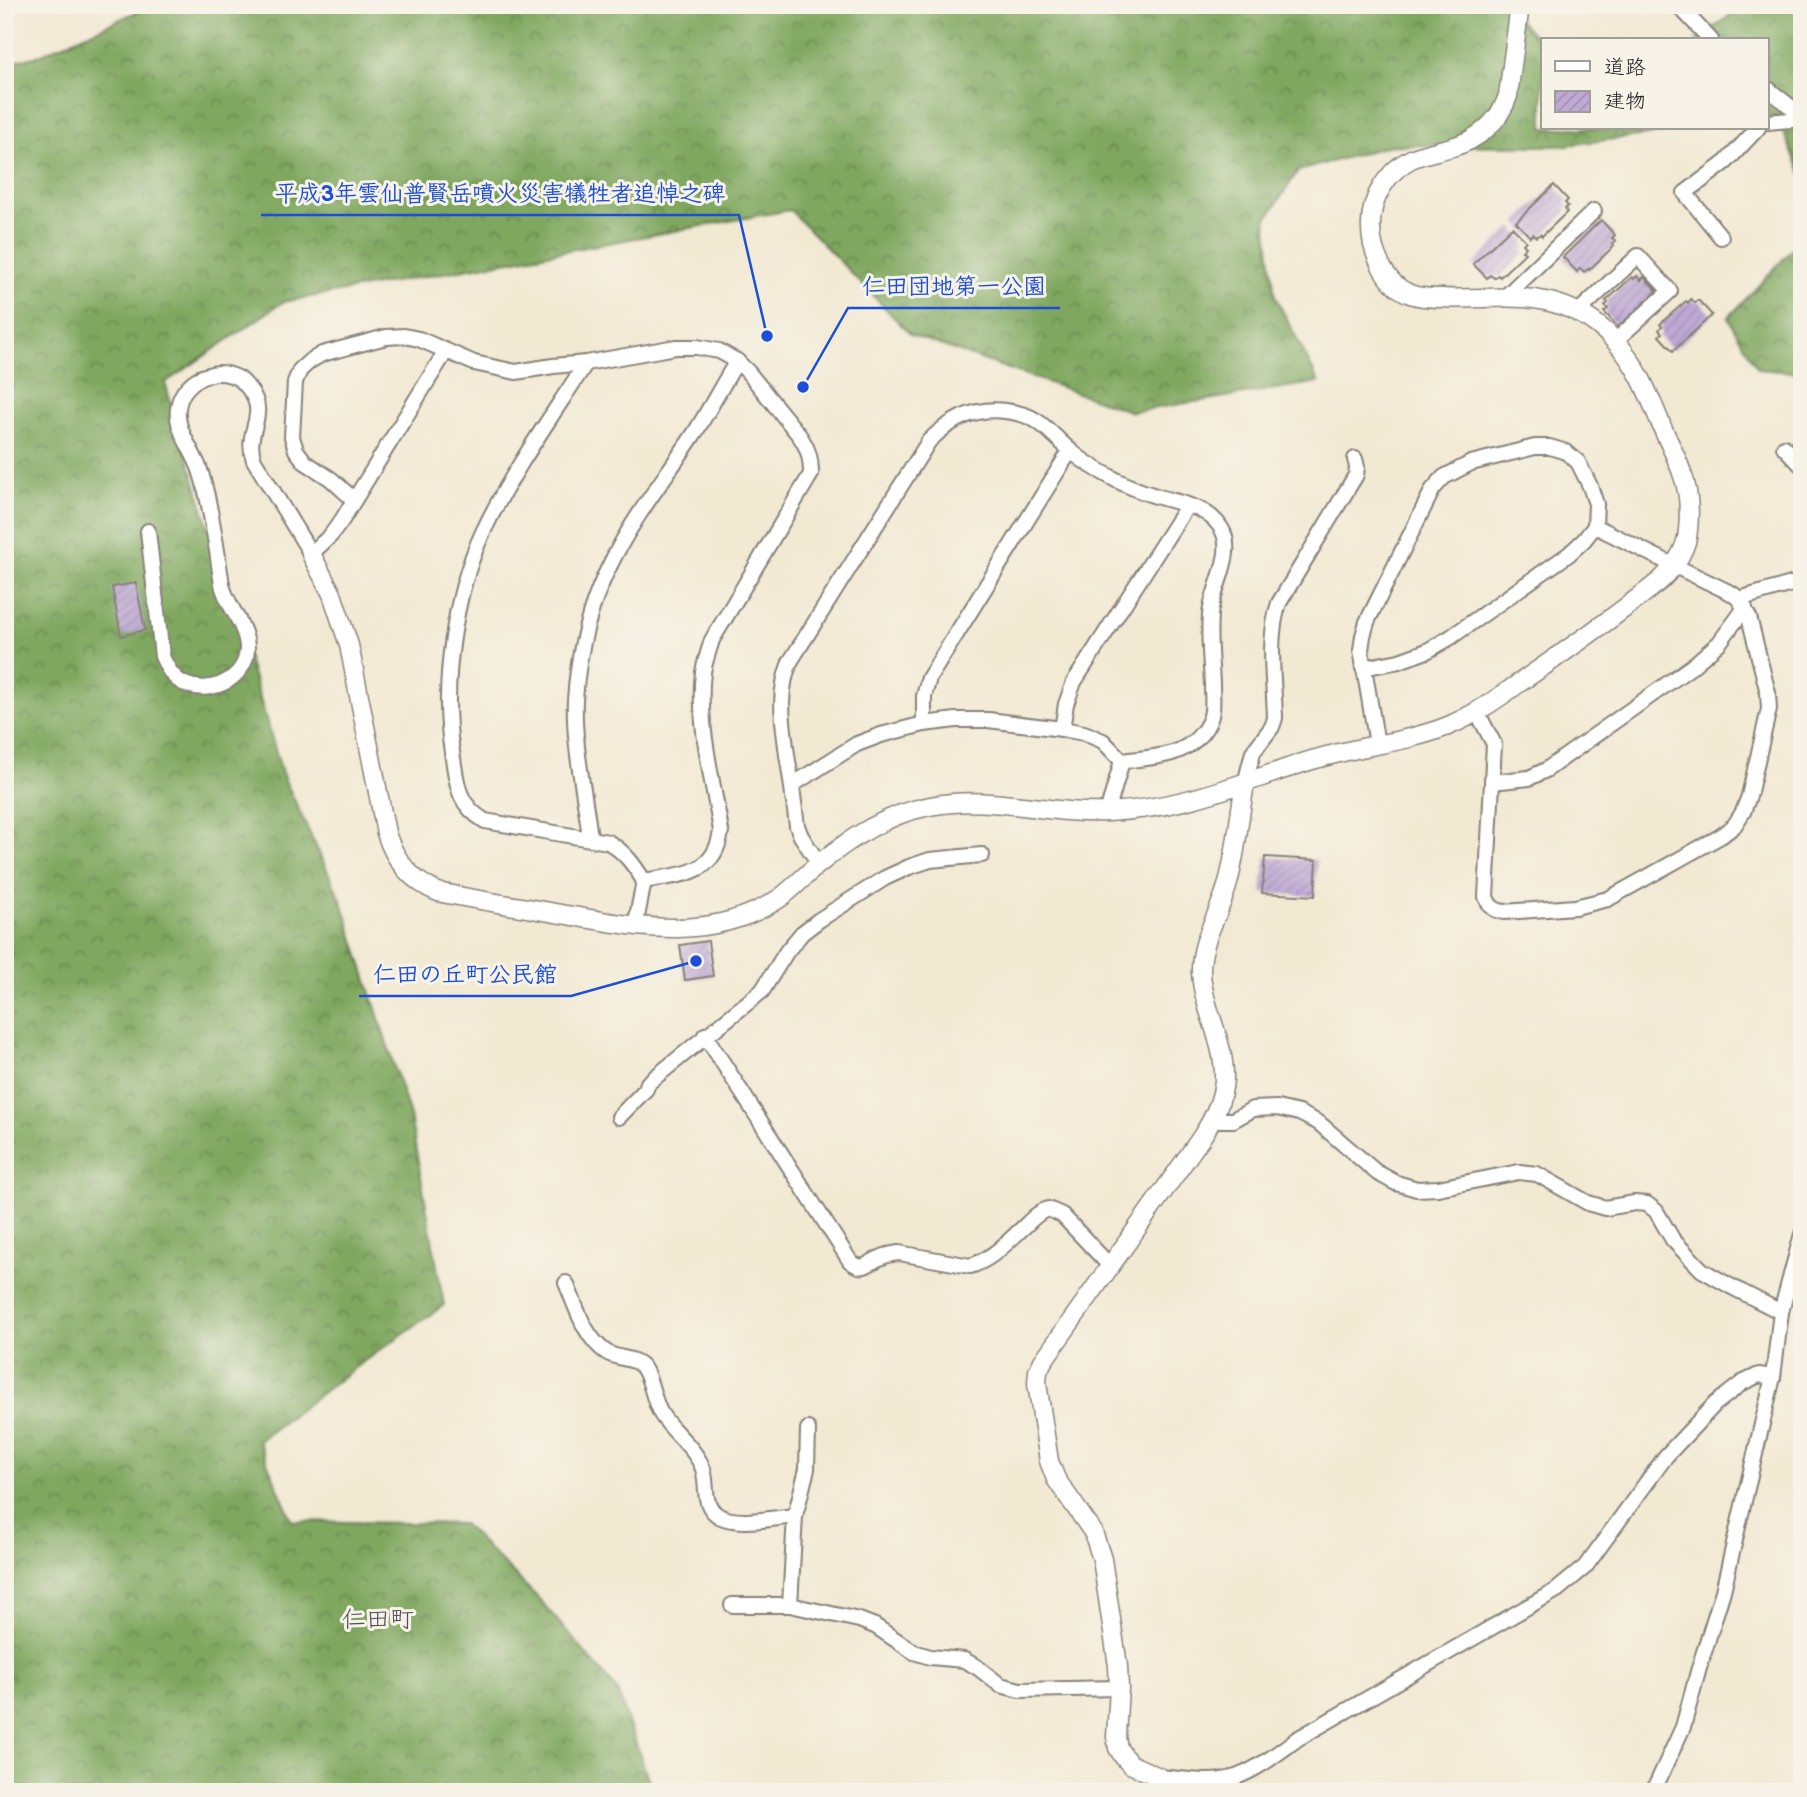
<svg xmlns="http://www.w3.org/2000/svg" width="1807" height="1797" font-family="'Balsamiq Sans','Klee One',sans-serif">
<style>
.forest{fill:url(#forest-crowns);stroke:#4e623e;stroke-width:2}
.building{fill:url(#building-hatch)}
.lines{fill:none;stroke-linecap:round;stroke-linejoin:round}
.minor-casing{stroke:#878278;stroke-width:18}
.tertiary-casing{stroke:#878278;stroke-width:21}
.minor{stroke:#fff;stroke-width:14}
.tertiary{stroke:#fff;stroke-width:18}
.labels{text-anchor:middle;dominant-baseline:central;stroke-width:6;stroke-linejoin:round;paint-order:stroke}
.quarter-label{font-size:24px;fill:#554d5d;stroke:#f7f3e8}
.leader{fill:none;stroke:#1d4ed8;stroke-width:2.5}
.callout-dot{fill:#1d4ed8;stroke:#f7f3e8;stroke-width:2.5}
.callout-label{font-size:23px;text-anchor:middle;font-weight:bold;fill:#1d4ed8;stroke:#f7f3e8;stroke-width:6;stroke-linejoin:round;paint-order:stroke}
</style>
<defs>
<pattern id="forest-crowns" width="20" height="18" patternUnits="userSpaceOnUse" patternTransform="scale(1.75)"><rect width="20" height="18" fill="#7fa75f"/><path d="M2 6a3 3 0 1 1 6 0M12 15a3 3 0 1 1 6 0" fill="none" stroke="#67874e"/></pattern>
<pattern id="building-hatch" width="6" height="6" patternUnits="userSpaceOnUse" patternTransform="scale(1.75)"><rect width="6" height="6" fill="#c0a9d5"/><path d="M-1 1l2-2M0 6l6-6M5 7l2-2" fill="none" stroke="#a491b6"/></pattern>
</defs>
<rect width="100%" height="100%" fill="#f7f3e8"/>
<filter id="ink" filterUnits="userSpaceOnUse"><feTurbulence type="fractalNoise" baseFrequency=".0143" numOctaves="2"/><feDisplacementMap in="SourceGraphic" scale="14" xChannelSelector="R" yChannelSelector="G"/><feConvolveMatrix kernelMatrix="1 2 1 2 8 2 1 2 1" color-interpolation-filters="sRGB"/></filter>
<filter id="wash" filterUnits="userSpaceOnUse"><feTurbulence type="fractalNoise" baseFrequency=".00686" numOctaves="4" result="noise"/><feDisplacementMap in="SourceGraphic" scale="28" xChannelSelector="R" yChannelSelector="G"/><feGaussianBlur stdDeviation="1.57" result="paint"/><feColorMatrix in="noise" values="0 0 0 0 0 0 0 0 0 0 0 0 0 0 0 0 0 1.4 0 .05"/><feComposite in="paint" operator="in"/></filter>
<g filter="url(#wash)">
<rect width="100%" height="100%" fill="#f2e9d3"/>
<!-- forest -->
<g class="forest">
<path d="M152,5h879l138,8 124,-8h213l37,41v82h158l-142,18 -168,-1 -93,26 -32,49 9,76 44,86 -187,30 -221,-77 -121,-125 -507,92 -118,81 15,48 103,345 59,126 68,214 34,189 -84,59 -102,77 34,80 171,3 75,74 79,92 36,102h-648v-1729l30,-6z"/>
<path d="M1744,5h58v169l-25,-56 -10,1v-79h-70z"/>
<path d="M1802,239v134l-44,-4 -30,-51z"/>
</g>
<g id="blocks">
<!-- building -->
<g class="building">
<path d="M1554,185l14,15 -3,3 3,3 -3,3 2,3 -25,24 -2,-2 -4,3 -3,-3 -3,3 -14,-15z"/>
<path d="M1601,220l14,15 -3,3 4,3 -4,3 2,2 -25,24 -1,-1 -4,3 -4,-4 -3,4 -14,-15z"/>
<path d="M1512,227l14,14 -3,3 3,3 -4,4 3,2 -25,24 -2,-2 -4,3 -4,-3 -3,3 -14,-14z"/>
<path d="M1637,276l4,4 3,-3 13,14 -39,36 -14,-15 4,-3 -3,-3 3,-3 -2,-2 26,-24 2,2z"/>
<path d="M1691,299l4,4 3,-3 14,15 -39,36 -14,-15 3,-3 -3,-3 3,-4 -2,-2 26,-23 2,2z"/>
<path d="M136,583l9,47 -24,6 -9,-49z"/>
<path d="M1265,857l52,3 -2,36 -53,-3z"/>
<path d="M708,941l5,35 -28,4 -5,-35z"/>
</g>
</g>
</g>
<g filter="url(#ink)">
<use href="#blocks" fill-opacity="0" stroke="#878278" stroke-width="2"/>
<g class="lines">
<!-- minor casing -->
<g class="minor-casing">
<g id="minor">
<path d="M1678,5l33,35"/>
<path d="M1767,88l35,28"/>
<path d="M1767,122l35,-3"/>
<path d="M1721,237l-36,-44 41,-31 32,-34"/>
<path d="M1505,297l89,-86"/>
<path d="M1578,312l60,-56 32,35 -55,50"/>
<path d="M586,363c-36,56 -75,110 -103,169 -29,62 -42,154 -31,220 5,30 4,52 33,69l123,21c17,10 26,23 36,39l-9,46"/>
<path d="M1784,447l18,19"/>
<path d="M354,500l-23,-21 -26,-17 -9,-12 -4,-13 3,-55 5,-12 10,-9 12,-7 64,-17 18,-1 15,3 55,24 42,9 37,-6 33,-3 90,-16h21l22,4 18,10 11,11 51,63c9,13 12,23 12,39l-99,166c-3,10 -7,21 -9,32 -6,50 10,109 18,159 -6,45 -40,43 -77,50"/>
<path d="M148,531l14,125c5,12 11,23 23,28 26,12 63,-6 62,-37 -1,-21 -18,-39 -24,-59 -3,-12 -4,-25 -6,-37 -4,-26 -8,-52 -16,-78 -6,-21 -26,-42 -23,-65 2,-16 14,-29 30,-33 10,-4 20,-2 30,3 5,3 8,7 11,11 21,27 -6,42 5,71l57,94 20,-19 11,-15 104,-169"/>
<path d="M1739,599l63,-18"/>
<path d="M1363,668l36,-7 28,-10 24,-14 118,-83 15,-14 11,-14"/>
<path d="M924,724v-28l5,-18 141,-227"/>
<path d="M1062,729l4,-25 8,-22 113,-176"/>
<path d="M1377,744l-16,-94 2,-14 4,-14 66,-133 11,-12 27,-14 64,-16h15l16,5 12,10 12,24 6,18 -1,22 80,40 58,28 6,5 10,18 19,76 1,16 -20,87 -6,16 -9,14 -13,10 -113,63 -33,8 -71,5c-10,-2 -14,-5 -18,-15l8,-153 -17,-32"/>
<path d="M1492,782l37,-4 17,-8 145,-103 28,-24 26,-35"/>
<path d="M1245,784l8,-32 19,-25 3,-9c-1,-38 -8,-79 4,-115l77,-128 1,-8 -2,-8"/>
<path d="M792,785l65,-41 24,-9 43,-11 32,-4h32l74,9 22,4 19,8 19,20 -15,52"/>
<path d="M590,838c-5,-44 -17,-94 -15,-138 3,-47 15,-97 37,-139 23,-46 56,-87 84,-130 14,-23 27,-47 41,-70"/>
<path d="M819,864l-18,-28 -4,-10c-3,-24 -6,-48 -10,-71 -4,-34 -10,-60 3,-93l139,-221c21,-21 45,-34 76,-30 36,4 41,19 66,40 13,12 29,20 45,29 12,6 26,12 40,16 22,7 52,10 65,32 16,25 -9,59 -11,87 -2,23 1,46 2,69 0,9 1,18 0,27 -1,8 -6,17 -11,23 -19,24 -51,23 -79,27"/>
<path d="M705,1035l145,226c14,12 18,1 32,-4 6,-3 11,-3 17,-4l71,13c22,-6 38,-25 55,-40 7,-7 13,-14 23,-17l14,6 48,51"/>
<path d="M619,1117l27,-28 2,-6 114,-92 25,-40 15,-18 17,-13 66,-42 24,-11 21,-7 52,-5"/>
<path d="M1213,1120h20l20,-11 24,-1 22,5 20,10 57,49 20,11 21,6 21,-1 81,-16 18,2 51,29 17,5 30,-5 12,1 9,7 17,29 29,30 28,16 51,26"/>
<path d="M566,1283c10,23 18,54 40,69 11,8 30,4 38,17 8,13 9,31 17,45 12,19 34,33 42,55 5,14 -1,34 13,45 16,13 59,4 79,2"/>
<path d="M732,1605h58l69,15 16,6 39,26 16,5 34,3 13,7 23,18 20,5 99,-2"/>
<path d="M790,1605l5,-89 12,-47 1,-40"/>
<path d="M1159,1777c24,2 53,8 77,0 22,-8 42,-24 61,-38l260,-149 28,-23 81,-111 49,-52 27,-21 17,-8 14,2"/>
<path d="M1653,1792l30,-65 16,-59 24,-77 50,-214 8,-65 21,-78"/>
</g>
</g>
<!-- tertiary casing -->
<g class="tertiary-casing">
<g id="tertiary">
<path d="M311,554l21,40 17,51 37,188c9,28 25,48 52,59 38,8 78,14 117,21 77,13 154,32 225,-15 14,-10 26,-24 40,-35 33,-27 68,-49 110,-57 61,-12 118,9 178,6 67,-3 118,-23 180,-44 16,-6 34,-11 51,-15 36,-9 74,-13 109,-27 27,-11 50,-28 74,-45 47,-32 94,-65 139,-101 14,-14 26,-30 27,-50 2,-19 1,-39 -6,-57 -5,-15 -13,-30 -19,-44 -13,-31 -25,-64 -48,-88 -15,-16 -32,-28 -52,-35 -40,-15 -80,-5 -121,-8 -10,0 -22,0 -32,-4 -26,-10 -40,-45 -39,-70 0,-27 17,-53 40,-65 13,-6 27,-8 41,-12 26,-7 47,-25 56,-51l12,-91"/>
<path d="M1173,1792l-4,-7 -10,-8 -29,-13 -7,-8 -5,-8 -2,-11 3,-49 -1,-22 -16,-107 -9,-27 -37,-53 -7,-18 -12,-78 1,-12 5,-10 158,-223c31,-47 27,-70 10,-121 -5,-15 -10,-31 -10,-47 0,-33 21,-59 28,-91 8,-31 10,-63 16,-95"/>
</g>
</g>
<!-- minor -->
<use href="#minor" class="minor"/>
<!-- tertiary -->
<use href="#tertiary" class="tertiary"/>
</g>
</g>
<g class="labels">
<!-- quarter labels -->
<g class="quarter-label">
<text x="378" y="1619">仁田町</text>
</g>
</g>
<!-- callouts -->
<path class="leader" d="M767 336L739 215H261M803 387L848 308H1060M696 961L571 996H359"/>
<g class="callout-dot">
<circle cx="767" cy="336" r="7"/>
<circle cx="803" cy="387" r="7"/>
<circle cx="696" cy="961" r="7"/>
</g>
<g class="callout-label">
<text x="500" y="201">平成3年雲仙普賢岳噴火災害犠牲者追悼之碑</text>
<text x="954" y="294">仁田団地第一公園</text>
<text x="465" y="982">仁田の丘町公民館</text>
</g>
<!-- margin -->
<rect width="1807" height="1797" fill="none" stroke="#f7f3e8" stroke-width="28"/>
<!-- legend -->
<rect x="1541" y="38" width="228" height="91" fill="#f7f3e8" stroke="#9f9d96" stroke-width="2"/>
<rect x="1555" y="61" width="35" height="10" fill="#ffffff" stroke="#9f9d96" stroke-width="2"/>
<text x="1604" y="74" font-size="21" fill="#1c1c1c">道路</text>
<rect x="1555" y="91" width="35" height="21" fill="url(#building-hatch)" stroke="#9f9d96" stroke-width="2"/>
<text x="1604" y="108" font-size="21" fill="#1c1c1c">建物</text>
</svg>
